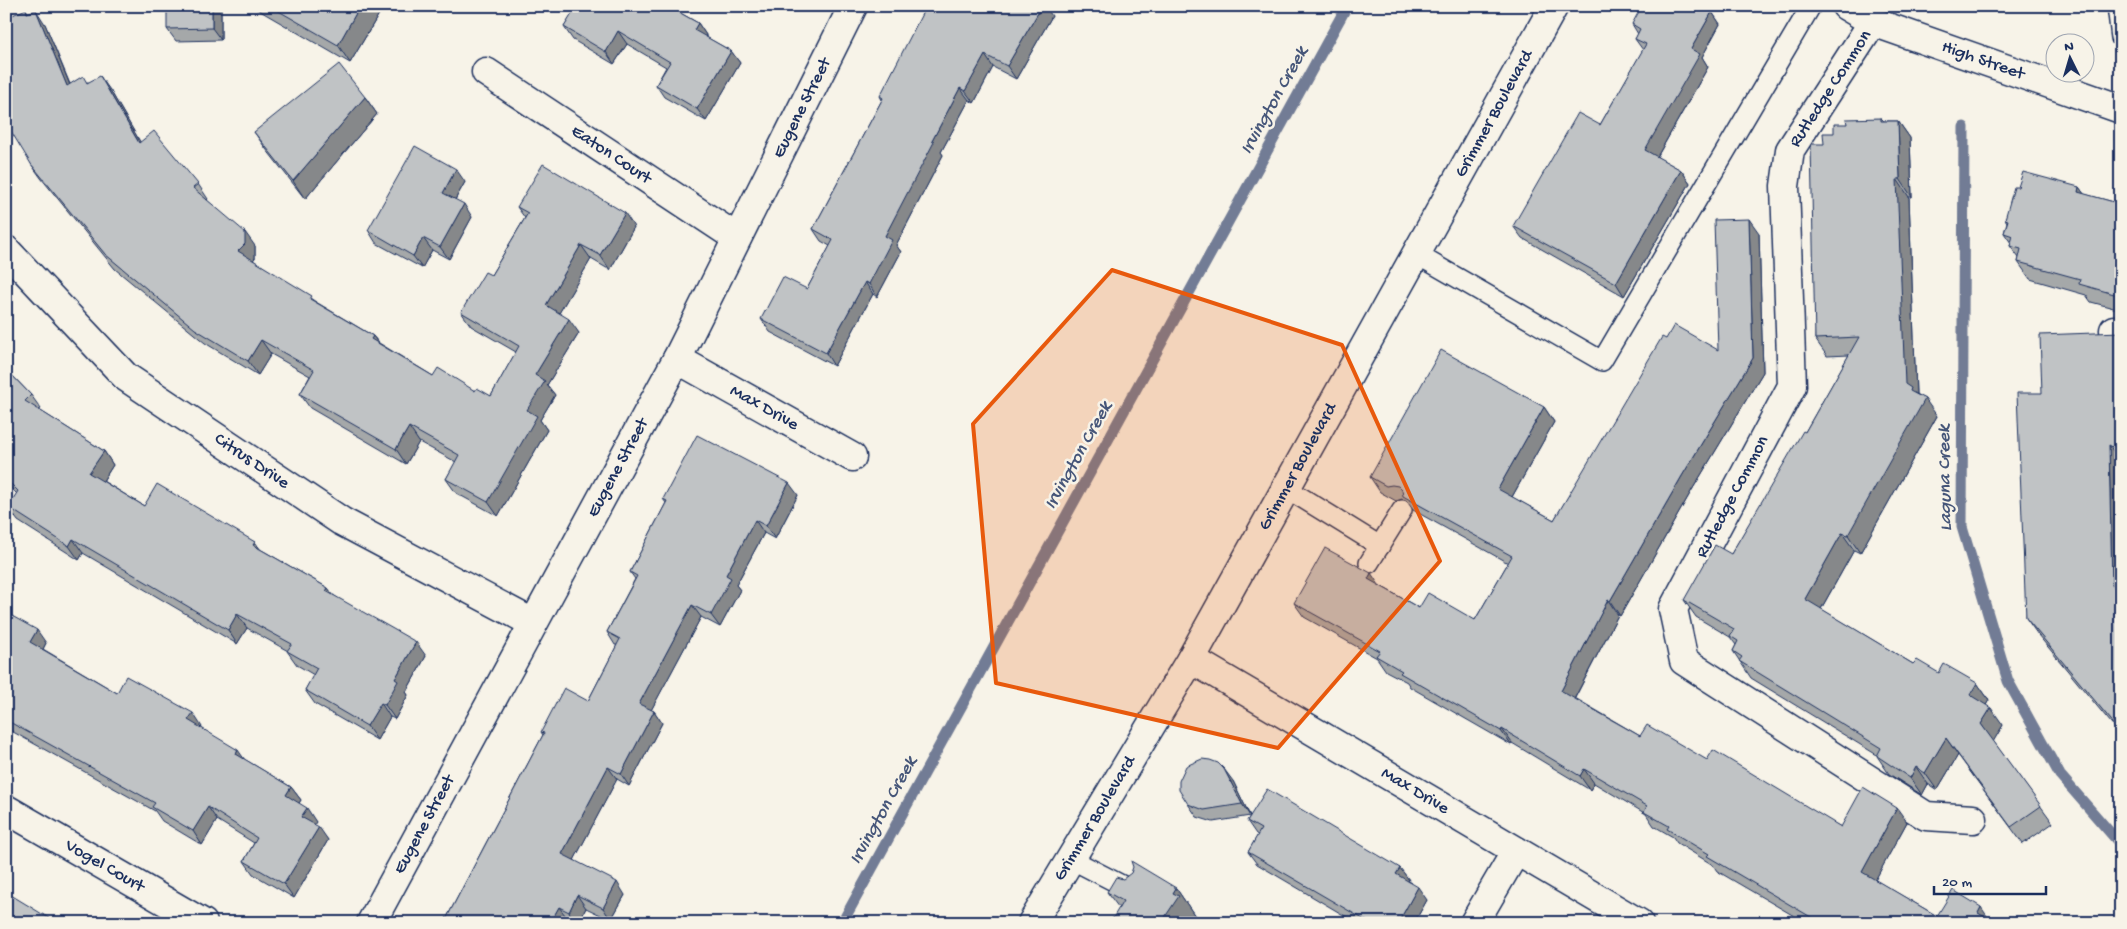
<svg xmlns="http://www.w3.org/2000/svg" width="2127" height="929" font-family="'Gochi Hand',sans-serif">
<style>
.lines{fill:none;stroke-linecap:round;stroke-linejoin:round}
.stream{stroke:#727c95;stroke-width:11}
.lane-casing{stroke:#1b2f5e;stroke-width:22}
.street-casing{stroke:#1b2f5e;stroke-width:31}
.secondary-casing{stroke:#1b2f5e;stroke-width:31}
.lane{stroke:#f7f3e8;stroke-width:19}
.street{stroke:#f7f3e8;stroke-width:28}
.secondary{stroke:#f7f3e8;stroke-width:28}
.wall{fill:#a5a8a9;stroke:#1b2f5e}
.shaded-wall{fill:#86888a;stroke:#1b2f5e}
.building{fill:#c0c3c5;stroke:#1b2f5e}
.marked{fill:#e8590c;fill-opacity:0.2;stroke:#e8590c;stroke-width:4;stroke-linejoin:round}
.labels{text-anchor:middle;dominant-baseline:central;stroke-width:5;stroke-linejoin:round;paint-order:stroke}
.street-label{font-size:18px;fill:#1b2f5e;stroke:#f7f3e8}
.water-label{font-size:19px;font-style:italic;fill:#465679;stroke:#f7f3e8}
</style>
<rect width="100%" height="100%" fill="#f7f3e8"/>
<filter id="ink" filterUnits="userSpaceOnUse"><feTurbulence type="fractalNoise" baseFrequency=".02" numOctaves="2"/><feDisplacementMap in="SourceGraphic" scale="10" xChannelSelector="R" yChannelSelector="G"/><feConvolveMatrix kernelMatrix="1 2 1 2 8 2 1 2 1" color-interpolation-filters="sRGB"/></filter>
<g filter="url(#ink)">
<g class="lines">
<!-- stream -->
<g class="stream">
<path d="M1964,127l-2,400 46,154 52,94 61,70"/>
<path d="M842,923l505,-917"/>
</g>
<!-- lane casing -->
<g class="lane-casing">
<g id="lane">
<path d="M2117,6l4,32"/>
<path d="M1416,254l186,107 209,-355"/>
<path d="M1286,488l94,58"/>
<path d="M1369,563l33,-53"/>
<path d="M1071,859l64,33"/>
</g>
</g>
<!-- street casing -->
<g class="street-casing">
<g id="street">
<path id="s1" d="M1846,6l27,16 248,87"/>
<path d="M1873,22l-83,128 -5,36 7,200 -119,223 11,52 242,155 47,3"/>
<path id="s2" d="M486,72l251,166"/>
<path id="s3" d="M6,250l120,127 215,144 192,102"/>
<path d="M2114,330l7,3"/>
<path id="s4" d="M677,359l175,98"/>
<path id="s5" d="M1191,659l448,264"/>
<path id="s6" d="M6,809l197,114"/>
<path id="s7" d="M371,923l306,-564 176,-353"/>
<path d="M1474,923l42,-72"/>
</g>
</g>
<!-- secondary casing -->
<g class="secondary-casing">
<g id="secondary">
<path id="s8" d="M1032,923l159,-264 363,-653"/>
</g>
</g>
<!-- lane -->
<use href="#lane" class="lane"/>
<!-- street -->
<use href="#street" class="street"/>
<!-- secondary -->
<use href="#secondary" class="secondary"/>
</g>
<!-- wall -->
<g class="wall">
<path d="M221,6v34l-45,1 -9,-12z"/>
<path d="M254,6h126l2,3 -32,54 -95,-55z"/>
<path d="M570,6h110l-3,5 21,12 8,12v2l25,14 9,12 -34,58 -42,-24 -8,-12 10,-18 -39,-23 -13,20 -41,-24 -9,-13 10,-15z"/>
<path d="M26,9l2,4 17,11 25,60 18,-2 22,8 30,52 58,42 10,15 -1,1 48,46v12l-2,2 63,42 57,34 6,7 54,33 42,15 16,5 25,-44 -45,-26 -10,-14 30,-37 34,-57 -8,-11 117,20 -24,43 -19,-11 -32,54 20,20 -32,52 8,10 -15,25 7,10 -49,86 -42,-23 -10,-14 10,-17 -37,-20 -13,22 -96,-56 -10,-14 10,-18 -39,-22 -13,21 -53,-32 -90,-74 -74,-91 -10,-14z"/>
<path d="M1712,12l8,12 -18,33 6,10 -51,90 24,13 9,13 -66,113 -102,-58 -9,-12 87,-101 43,-75 -8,-11 3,-5 -6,-10z"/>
<path d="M1052,16l-36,63 -23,-12 -19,36 -5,-3 -28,52 2,3 -47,90 5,7 -24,45 -4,-3 -39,72 -64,-34 -9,-13 46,-30 23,-43 -9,-5 -8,-12 69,-129 -2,-4z"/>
<path d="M365,97l12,17 -72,85 -39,-50 -12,-17z"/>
<path d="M1881,118l3,3h14l12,17 2,59h-3l7,198 21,21 -77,137 -6,-3 -33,59 92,55 26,9 38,10 12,17 -3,5 17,20 -10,16 60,82 -30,21 -65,-89 -21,35 -9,-6 -6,11 -33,-21 -12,-18v-1l-126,-77 -18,-27 3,-6 -6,-8 -34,-20 -12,-17 47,-46 74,-122 44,-77 -22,1 -12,-17 9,-195 10,-11 13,-9z"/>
<path d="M465,182l-10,18 17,17 -23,42 -17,-9 -10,18 -46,-25 -8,-13z"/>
<path d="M2018,187h61l5,7 37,10v106l-30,-8 -5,-7 -56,-16 -12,-17 1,-4 -9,-12 1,-3 -7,-10 3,-11 -2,-3z"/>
<path d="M1759,233l4,139 -71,118 -72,126 -2,-1 -43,83 65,38 67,24 134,67 66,-5 -32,58 62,36 53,3 5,4h-189l-89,-52 -4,-6 -36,-22 -4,-6 -19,-11 -8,-12 -52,-31 -4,7 -78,-47 -1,2 -101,-58 -3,-5 -21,-11 -9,-13 -73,-41 -10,-14 85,-18 40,23 56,12 33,-57 -95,-53 -7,-10 -4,-1 -6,2 -16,-9 -10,-15 174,-70 10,15 -42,75 42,23 112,-181 52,11z"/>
<path d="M2121,332v403l-83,-100 -12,-17 16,-225z"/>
<path d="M6,369l25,26 10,14 -2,1 65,41 9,14 -10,16 41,25 111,36 5,7 68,39 5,7 93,61 -20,36 2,3 -13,24 -5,-2 -13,23 -62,-36 -10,-14 9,-15 -17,-10 -10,-14h1l-41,-23 -10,16 -154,-91 -4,7 -61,-39 -10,-14 9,-13 -11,-11z"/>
<path d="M798,495l-23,44 -11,-6 -28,52 4,5 -20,37 -19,-10 -50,93 3,1 8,12 -33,63 -12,-7 -43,81 51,35 -14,25 -25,-12 -8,15h-3l-7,-4 -2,4h-122l99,-188 -2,-3 47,-31 29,-56h-2l-8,-13 28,-53 -5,-7 36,-69 -3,-4z"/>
<path d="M6,625l40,18 -3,6 74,44 85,34 -1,1 43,31 47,28 10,13 -2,3 17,19 -2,2 14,16 -34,58 -41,-24 -9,-13 10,-18 -37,-23 -15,25 -40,-24 -7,-10 -149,-83z"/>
<path d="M1233,781l17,35 150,52 9,12 -1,1 19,19 -13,23h-57l-100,-59 -9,-12 10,-17 -2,-1 -9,-13 3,-5 -37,6 -16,-5 -9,-13z"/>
<path d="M1176,888l19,28 -1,2 -75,-10 -12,-16z"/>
</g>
<!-- shaded-wall -->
<g class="shaded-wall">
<path d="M212,6h9v34l-9,-12z"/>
<path d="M360,6h20l2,3 -32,54 -12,-18z"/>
<path d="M666,6h14l-7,11z"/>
<path d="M1042,6h3l7,10 -36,63 -9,-13z"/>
<path d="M36,10l9,14 31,76 -9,-14z"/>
<path d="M1712,12l8,12 -18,33 6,10 -54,95 -9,-12 46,-101z"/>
<path d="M698,23l8,12 -4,7 -8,-12z"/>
<path d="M618,31l9,13 -13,20 -8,-12z"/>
<path d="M731,51l9,12 -34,58 -9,-12z"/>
<path d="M985,55l8,12 -19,36 -9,-12z"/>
<path d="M100,76l10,14 39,67 -10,-14z"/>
<path d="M960,88l9,12 -28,52 2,3 -47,90 5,7 -24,45 -8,-13 16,-48 47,-95z"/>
<path d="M365,97l12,17 -72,85 -12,-18z"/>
<path d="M1898,121l12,17 2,59 -12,-18z"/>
<path d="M456,169l9,13 -13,23 -9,-12z"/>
<path d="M1681,170l9,13 -66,113 -8,-13z"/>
<path d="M1897,179l12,18 7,198 9,4 12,17 -77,137 -12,-18z"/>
<path d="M2079,187l13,18 -14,-13z"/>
<path d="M464,204l8,13 -23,42 -9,-12z"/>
<path d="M625,213l9,14 -24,43 -10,-15z"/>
<path d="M1749,219l10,14 4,139 -71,118 -72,126 -10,-15 72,-125 71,-118z"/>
<path d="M245,232l10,14v12l-7,8 -10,-15z"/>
<path d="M423,238l9,12 -10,18 -9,-12z"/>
<path d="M581,245l10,14 -36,61 -9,-15z"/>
<path d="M865,282l8,12 -39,72 -8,-13z"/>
<path d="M569,319l10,14 -32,52 8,10 -15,25 7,10 -49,86 -10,-14 39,-92 8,-35z"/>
<path d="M373,336l10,14 -12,-11z"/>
<path d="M261,340l10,14 -13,21 -10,-14z"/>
<path d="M1544,407l10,15 -46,82 -10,-15z"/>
<path d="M409,427l10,15 -13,22 -10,-15z"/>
<path d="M2109,445l12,17v136l-9,-13z"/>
<path d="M104,451l9,14 -14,22 -10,-14z"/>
<path d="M789,483l9,12 -23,44 -9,-13z"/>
<path d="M755,520l9,13 -28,52 4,5 -20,37 -9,-12 15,-40z"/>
<path d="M1842,533l12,17 -37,66 -12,-17z"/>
<path d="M73,539l10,14 -4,7 -10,-14z"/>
<path d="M255,542l10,14 -12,-11z"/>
<path d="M1371,573l10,15 -13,-9z"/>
<path d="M328,588l10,14 -12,-11z"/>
<path d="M1608,600l10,15 -47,90 -10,-14z"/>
<path d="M692,605l9,12 -53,99 -9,-12z"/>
<path d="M237,614l10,14 -10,16 -9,-14z"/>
<path d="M37,630l9,13 -6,12 -10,-13z"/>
<path d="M416,642l10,14 -20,36 2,3 -13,24 -10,-14 10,-26z"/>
<path d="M1977,683l12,17 -7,12 -12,-17z"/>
<path d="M381,703l9,14 -13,23 -10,-14z"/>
<path d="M1991,708l12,17 -10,17 -12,-18z"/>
<path d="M654,711l8,12 -33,63 -8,-12z"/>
<path d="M193,713l9,14 -4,7 -10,-14z"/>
<path d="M1502,729l10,14 -1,2 -10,-14z"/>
<path d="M1946,738l12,17 -21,35 -12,-17z"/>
<path d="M238,750l9,13 -11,-9z"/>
<path d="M608,767l9,12 -46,87 -9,-12z"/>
<path d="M1916,767l12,17 -6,11 -12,-17z"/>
<path d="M1224,769l9,12 17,35 -8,-12z"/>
<path d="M1584,769l10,14 -4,7 -10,-14z"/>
<path d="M291,787l10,13 -6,9 -9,-14z"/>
<path d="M208,807l9,13 -15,25 -9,-14z"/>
<path d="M307,808l9,14 -5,8 -10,-13z"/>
<path d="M1897,808l10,14 -35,64 -10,-14z"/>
<path d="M319,827l9,13 -34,58 -10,-14z"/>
<path d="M1400,868l9,12 -4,7 -9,-13z"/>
<path d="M617,882l8,13 -14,25 -8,-12z"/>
<path d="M1418,887l9,13 -13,23h-16z"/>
<path d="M1176,888l19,28 -1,2 3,5h-28l-4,-6 8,-24z"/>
<path d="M577,895l9,13 -8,15h-2l-7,-11z"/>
<path d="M559,907l9,12 -2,4h-16z"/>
<path d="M1981,907l10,15 -13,-9z"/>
</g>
<!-- building -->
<g class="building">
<path d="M167,6h45v22l-45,1z"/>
<path d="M270,6h90l-22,39z"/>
<path d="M570,6h98l30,17 -4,7 37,21 -34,58 -41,-24 14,-23 -52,-31 -12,21 -42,-25 11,-18z"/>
<path d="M926,6h116l-35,60 -22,-11 -20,36 -5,-3 -28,53 2,1 -49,94 7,4 -23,44 -4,-2 -39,71 -65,-34 22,-42 24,12 26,-49 -20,-11 70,-131 -3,-2z"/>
<path d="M1642,6h60l10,6 -21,37 9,5 -55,96 36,20 -65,113 -103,-57 65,-113 22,12 46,-81 -11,-5 5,-10 -8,-5z"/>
<path d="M26,9l1,4 9,-3 31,76 16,-10 4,7 13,-7 39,67 15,-12 44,53 -5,4 52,44v12l-7,7 74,45 -2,3 63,37 -2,3 62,37 5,-8 37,23 2,-3 14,8 28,-50 -58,-34 24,-40 6,3 37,-62 -11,-6 26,-43 82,49 -25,42 -19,-10 -35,60 23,14 -34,56 10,6 -18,29 10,6 -49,86 -42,-23 13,-24 -50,-28 -13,22 -96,-55 14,-24 -53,-30 -13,21 -53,-32 -90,-75 -74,-90 -25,-41v-105z"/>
<path d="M339,64l26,33 -72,84 -39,-49z"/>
<path d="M1881,118v3h17l2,58h-3l8,205 6,4 -1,3 15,8 -77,136 -6,-2 -37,66 108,65 4,-4 22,13 5,-9 33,19 -7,12 21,13 -10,16 60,82 -30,21 -65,-89 -21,35 -9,-6 -6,11 -33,-22 4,-8 -142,-87 3,-4 -9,-6 5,-10 -8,-5 4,-7 -50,-29 31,-55 16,9 72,-123 2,1 54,-95 -44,2 -4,-195h13l-1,-11h11v-9h13l-1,-5z"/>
<path d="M415,146l41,23 -13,24 21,11 -24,43 -17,-9 -10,18 -45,-26z"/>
<path d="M2023,172l56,15 -1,5 43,12v92l-42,-12 1,-5 -62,-17 3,-13 -11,-3 3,-10 -9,-3 4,-13 -3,-1 9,-32h4z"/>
<path d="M1749,219l4,139 -71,118 -72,125 -2,-1 -47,91 79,45 7,-11 60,35 6,-10 128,77 22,-40 34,21 -35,64 75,44 16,-26 28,17 -3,6 17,10h-174l-114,-67 2,-2 -42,-25 2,-3 -25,-14 3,-6 -63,-37 -4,7 -78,-47 -1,2 -101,-58 2,-2 -26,-15 4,-5 -86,-48 31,-55 46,25 -3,6 51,29 9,-15 47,27 37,-64 -109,-60 -1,-6 -4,-4 -6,-1 -6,1 -16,-9 71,-127 103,57 -46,82 56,31 108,-183 4,2 8,-14 44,25 -4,-130z"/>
<path d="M2121,332v120l-12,-7 3,140 9,11v136l-95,-114 -9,-225h25l-2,-58z"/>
<path d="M6,369l25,26 -6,6 79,50 -15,22 55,33 13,-22 98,58 -2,3 75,43 -2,3 90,51 -21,37 3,2 -13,24 -4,-2 -14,23 -62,-36 12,-22 -30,-17 5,-7 -55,-30 -9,16 -155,-91 -4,7 -61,-39 10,-16 -12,-12z"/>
<path d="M697,435l92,48 -23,43 -11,-6 -29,55 5,3 -20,37 -19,-10 -53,99 15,7 -33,63 -13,-7 -46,87 55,28 -14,26 -26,-13 -8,17 -10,-5 -9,16h-106l100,-190 -3,-1 23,-44 24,13 32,-62 -13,-7 30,-56 -7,-4 37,-71 -4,-2z"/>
<path d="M12,616l25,14 -7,12 87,51 9,-17 67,37 -5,7 50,30 -2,4 55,33 -5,8 21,13 -6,9 18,10 -35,57 -40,-23 13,-23 -49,-31 -15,24 -41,-24 3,-4 -149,-83v-95z"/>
<path d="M1202,759l8,1 8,3 6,6 18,35 -38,6 -16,-6 -9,-14v-9l7,-15z"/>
<path d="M1267,789l133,79 -4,6 22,13 -20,36h-28l-122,-71 13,-23 -14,-8z"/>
<path d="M1131,861l45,27 -3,5 6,3 -14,21 10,6h-65l13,-22 -16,-9 9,-15 7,2 8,-6 2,-6z"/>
<path d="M6,892l46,28 -1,3h-45z"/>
</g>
</g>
<!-- marked area -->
<path class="marked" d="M1112,270l230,75 98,216 -162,187 -282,-65 -23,-259z"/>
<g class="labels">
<!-- street labels -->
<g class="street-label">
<text stroke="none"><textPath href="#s1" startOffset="148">High Street</textPath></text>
<text transform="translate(1831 89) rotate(-57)">Rutledge Common</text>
<text stroke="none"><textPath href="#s7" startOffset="922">Eugene Street</textPath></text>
<text stroke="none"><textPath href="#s8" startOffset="932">Grimmer Boulevard</textPath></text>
<text stroke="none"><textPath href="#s2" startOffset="150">Eaton Court</textPath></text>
<text stroke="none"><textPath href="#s4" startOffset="100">Max Drive</textPath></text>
<text stroke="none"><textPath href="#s3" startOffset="326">Citrus Drive</textPath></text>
<text stroke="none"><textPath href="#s8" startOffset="528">Grimmer Boulevard</textPath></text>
<text stroke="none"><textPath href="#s7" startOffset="518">Eugene Street</textPath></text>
<text transform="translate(1733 497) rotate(-62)">Rutledge Common</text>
<text stroke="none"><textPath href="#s5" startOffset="260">Max Drive</textPath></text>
<text stroke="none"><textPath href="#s8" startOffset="122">Grimmer Boulevard</textPath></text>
<text stroke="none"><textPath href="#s7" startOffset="112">Eugene Street</textPath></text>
<text stroke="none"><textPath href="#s6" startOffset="114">Vogel Court</textPath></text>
</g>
<!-- water labels -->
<g class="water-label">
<text transform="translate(1275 101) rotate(-61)">Irvington Creek</text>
<text transform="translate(1079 456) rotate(-61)">Irvington Creek</text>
<text transform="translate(1946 478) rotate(-91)">Laguna Creek</text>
<text transform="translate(884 811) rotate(-61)">Irvington Creek</text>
</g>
</g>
<!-- margin -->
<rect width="2127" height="929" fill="none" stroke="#f7f3e8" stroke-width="25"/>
<rect x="12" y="12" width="2102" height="904" fill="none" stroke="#1b2f5e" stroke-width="2" filter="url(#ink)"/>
<!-- north arrow -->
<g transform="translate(2070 58) rotate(355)"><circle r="24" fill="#f7f3e8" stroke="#9fa5b1"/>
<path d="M0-4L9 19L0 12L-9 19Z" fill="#1b2f5e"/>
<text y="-8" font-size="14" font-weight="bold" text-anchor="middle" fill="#1b2f5e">N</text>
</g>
<!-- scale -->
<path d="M1934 886v8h112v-8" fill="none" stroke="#1b2f5e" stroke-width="2.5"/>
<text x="1942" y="886" font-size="15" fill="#1b2f5e" stroke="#f7f3e8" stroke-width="4" paint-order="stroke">20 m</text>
</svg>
